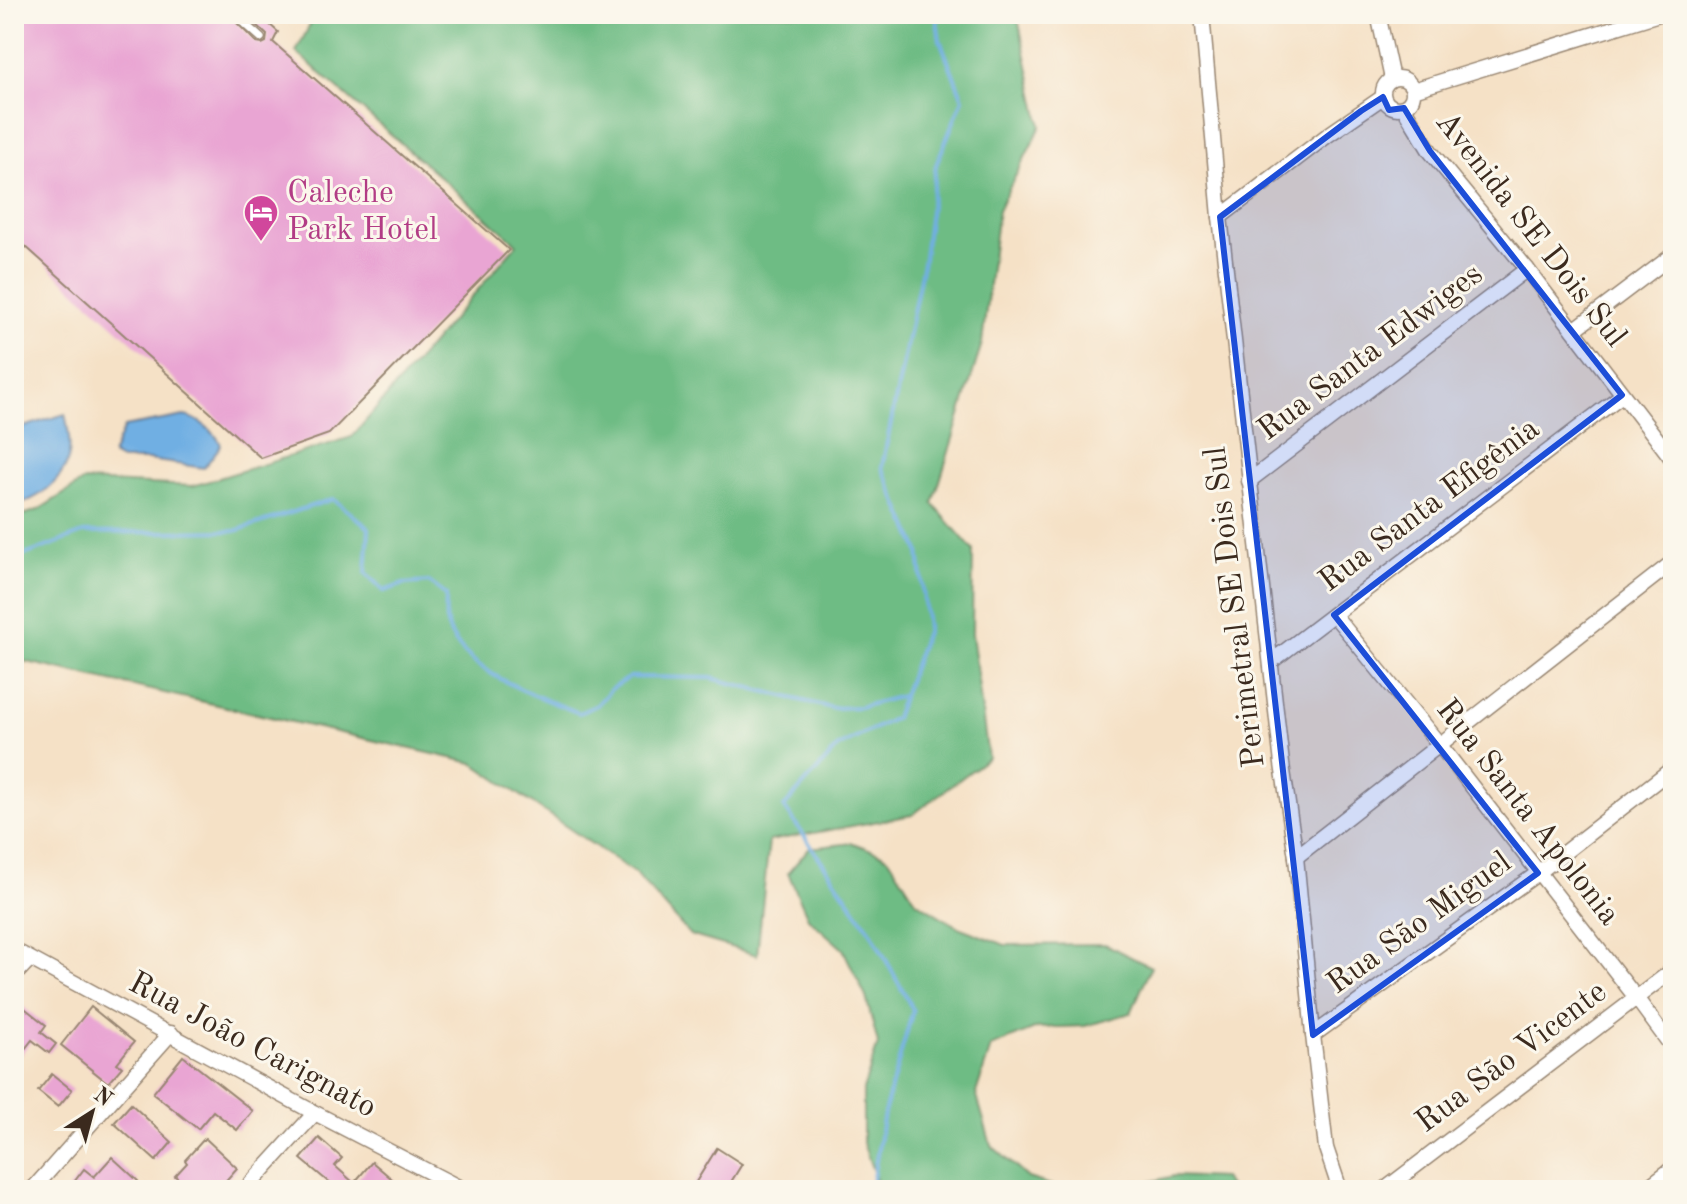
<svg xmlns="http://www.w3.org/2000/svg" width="1687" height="1204" font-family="'Old Standard TT',serif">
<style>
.forest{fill:#6ebc84;stroke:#547351;stroke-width:2}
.water{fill:#70afe3;stroke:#566c80;stroke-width:2}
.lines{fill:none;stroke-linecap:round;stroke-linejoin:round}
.stream{stroke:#70afe3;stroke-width:4}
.building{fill:#e9a5d3}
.service-casing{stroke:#988672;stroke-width:10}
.minor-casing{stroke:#988672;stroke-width:17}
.service{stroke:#fff;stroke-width:7}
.minor{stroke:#fff;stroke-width:14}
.marked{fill:#1d4ed8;fill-opacity:0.2;stroke:#1d4ed8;stroke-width:6;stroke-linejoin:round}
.labels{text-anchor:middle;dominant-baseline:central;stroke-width:6;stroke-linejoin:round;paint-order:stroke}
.hotel-label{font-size:32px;fill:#b23c85;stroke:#fbf7ec;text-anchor:start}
.street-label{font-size:32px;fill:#3b2a1e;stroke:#fbf7ec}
</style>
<rect width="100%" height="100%" fill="#fbf7ec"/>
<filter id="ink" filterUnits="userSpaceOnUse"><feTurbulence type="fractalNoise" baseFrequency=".0125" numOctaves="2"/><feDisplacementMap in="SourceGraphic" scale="16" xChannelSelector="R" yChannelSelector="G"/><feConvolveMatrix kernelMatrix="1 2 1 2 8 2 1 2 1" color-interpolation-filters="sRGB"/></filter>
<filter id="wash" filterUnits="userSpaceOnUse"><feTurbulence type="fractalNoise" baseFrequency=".006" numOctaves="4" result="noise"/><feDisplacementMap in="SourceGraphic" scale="32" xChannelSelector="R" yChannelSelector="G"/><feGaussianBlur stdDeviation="1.8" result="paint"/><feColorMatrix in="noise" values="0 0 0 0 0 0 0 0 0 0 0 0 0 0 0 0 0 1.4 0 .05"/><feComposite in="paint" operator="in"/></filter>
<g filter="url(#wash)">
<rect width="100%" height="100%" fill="#f5e1c6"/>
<!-- forest -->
<g class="forest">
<path d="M311,14h706l24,112 -43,84 -16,133 -49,161 40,46 -1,84 16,124 -76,57 -143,26 -12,114 -67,-20 -54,-61 -163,-111 -459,-104v-141l24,-8 46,-29 109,5 159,-49 165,-193 -221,-192 16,-31z"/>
<path d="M853,843l29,11 8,6 26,41 42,26 47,18 100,-1 46,23 -20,46 -46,13 -48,2 -46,19 -15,46 15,52 37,33 38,12h-185l-2,-2 -16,-45v-53l15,-46 -12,-47 -23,-48 -35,-31 -20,-45 21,-25z"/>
<path d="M1174,1176l49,2 8,12h-126l20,-2z"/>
</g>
<!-- water -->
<g class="water">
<path d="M65,414c3,13 7,32 3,46 -6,21 -33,43 -54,44v-74z"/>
<path d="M184,416c13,1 33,17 37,29l-17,23 -55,-8h-28l-9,-5 12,-28z"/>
</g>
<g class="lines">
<!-- stream -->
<g class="stream">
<path d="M14,559l69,-26 152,-2 98,-32 36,29 -3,45 18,18 20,-7 25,-2 17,13c0,7 -1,17 0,25 10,50 91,76 133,93l18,-8 14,-16 19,-12 81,1 121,30 28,-1 42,-11"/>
<path d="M871,1190l13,-77 29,-103 -42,-78 -87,-125 54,-60 57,-29 32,-89 -8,-78 -37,-84 42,-209 12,-93 27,-66 -23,-59 -4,-26"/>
</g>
</g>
<g id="blocks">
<!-- building -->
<g class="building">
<path d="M14,14h214l29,29 5,1 4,-2 1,-7 -23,-21h14l20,18 -5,10 236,208 -180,184 -68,24 -247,-222z"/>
<path d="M22,1006l24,19 -5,7 15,12 -7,9 -17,-13 -18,23v-47z"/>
<path d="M91,1007l43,35 -17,21 5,4 -14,16 -47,-38z"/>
<path d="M183,1056l70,55 -16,19 -24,-19 -15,18 -45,-36z"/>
<path d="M52,1074l20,16 -14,17 -20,-16z"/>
<path d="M131,1104l41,38 -16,19 -42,-38z"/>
<path d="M205,1138l32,30 -15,17 -4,-3 -7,8h-20l-16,-14 12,-13 -2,-3z"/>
<path d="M319,1138l23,20 -7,8 19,17 18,-21 33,28h-67l-37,-31z"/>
<path d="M717,1148l25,16 -16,26h-35z"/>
<path d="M112,1157l26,24 -8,9h-62l16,-21 10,8z"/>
</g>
</g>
</g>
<g filter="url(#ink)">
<use href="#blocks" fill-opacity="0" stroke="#988672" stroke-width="2"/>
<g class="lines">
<!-- service casing -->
<g class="service-casing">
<path id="service" d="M234,14l27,24"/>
</g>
<!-- minor casing -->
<g class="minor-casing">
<g id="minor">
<path d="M1202,14l18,203 62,547 14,93 17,178 13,113 14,42"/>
<path d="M1378,14l14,65"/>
<circle cx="1398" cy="93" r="15"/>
<path d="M1413,90l246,-76"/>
<path d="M1404,108l26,43 97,118 146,191"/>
<path d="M1220,217l108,-82 55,-38"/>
<path d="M1574,330l99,-75"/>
<path d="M1249,481l278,-212"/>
<path d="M1334,615l105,129 198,255 36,49"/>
<path d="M1272,661l350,-266"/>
<path d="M1296,857l377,-295"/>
<path d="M14,950l301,163 149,77"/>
<path d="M14,976l16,-17"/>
<path d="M1313,1035l225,-162 135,-105"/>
<path d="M32,1190l139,-157"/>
<path d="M245,1190l70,-77"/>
<path d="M1384,1190l289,-220"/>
<path d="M1644,1190l29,-22"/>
</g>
</g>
<!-- service -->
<use href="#service" class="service"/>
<!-- minor -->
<use href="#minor" class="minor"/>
</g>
</g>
<!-- marked area -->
<path class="marked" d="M1383,97l6,13 15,-2 26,43 192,244 -288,220 204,258 -225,162 -93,-818 141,-106z"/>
<!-- icons -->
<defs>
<g id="hotel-pin" transform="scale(1.8)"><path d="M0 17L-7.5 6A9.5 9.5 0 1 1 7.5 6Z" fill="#d1479c" stroke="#fbf7ec"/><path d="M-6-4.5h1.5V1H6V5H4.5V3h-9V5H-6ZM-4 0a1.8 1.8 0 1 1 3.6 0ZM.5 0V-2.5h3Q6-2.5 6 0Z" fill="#fff"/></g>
</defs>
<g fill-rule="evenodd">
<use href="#hotel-pin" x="261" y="212"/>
</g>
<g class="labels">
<!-- hotel labels -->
<g class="hotel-label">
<text x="287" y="194">Caleche<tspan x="287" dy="37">Park Hotel</tspan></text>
</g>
<!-- street labels -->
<g class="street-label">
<text transform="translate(1530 230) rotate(52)">Avenida SE Dois Sul</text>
<text transform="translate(1371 353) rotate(-37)">Rua Santa Edwiges</text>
<text transform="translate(1430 506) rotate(-37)">Rua Santa Efigênia</text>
<text transform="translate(1236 607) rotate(-97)">Perimetral SE Dois Sul</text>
<text transform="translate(1527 813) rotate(52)">Rua Santa Apolonia</text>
<text transform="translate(1420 924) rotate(-36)">Rua São Miguel</text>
<text transform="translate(252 1046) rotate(28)">Rua João Carignato</text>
<text transform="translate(1512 1058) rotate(-37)">Rua São Vicente</text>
</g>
</g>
<!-- margin -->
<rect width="1687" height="1204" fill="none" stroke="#fbf7ec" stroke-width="48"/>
<!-- north arrow -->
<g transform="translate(92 1112) rotate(36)" stroke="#fbf7ec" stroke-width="6" paint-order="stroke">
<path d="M0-6L14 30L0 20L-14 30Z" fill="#3b2a1e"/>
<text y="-12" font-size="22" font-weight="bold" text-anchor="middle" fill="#3b2a1e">N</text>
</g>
</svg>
